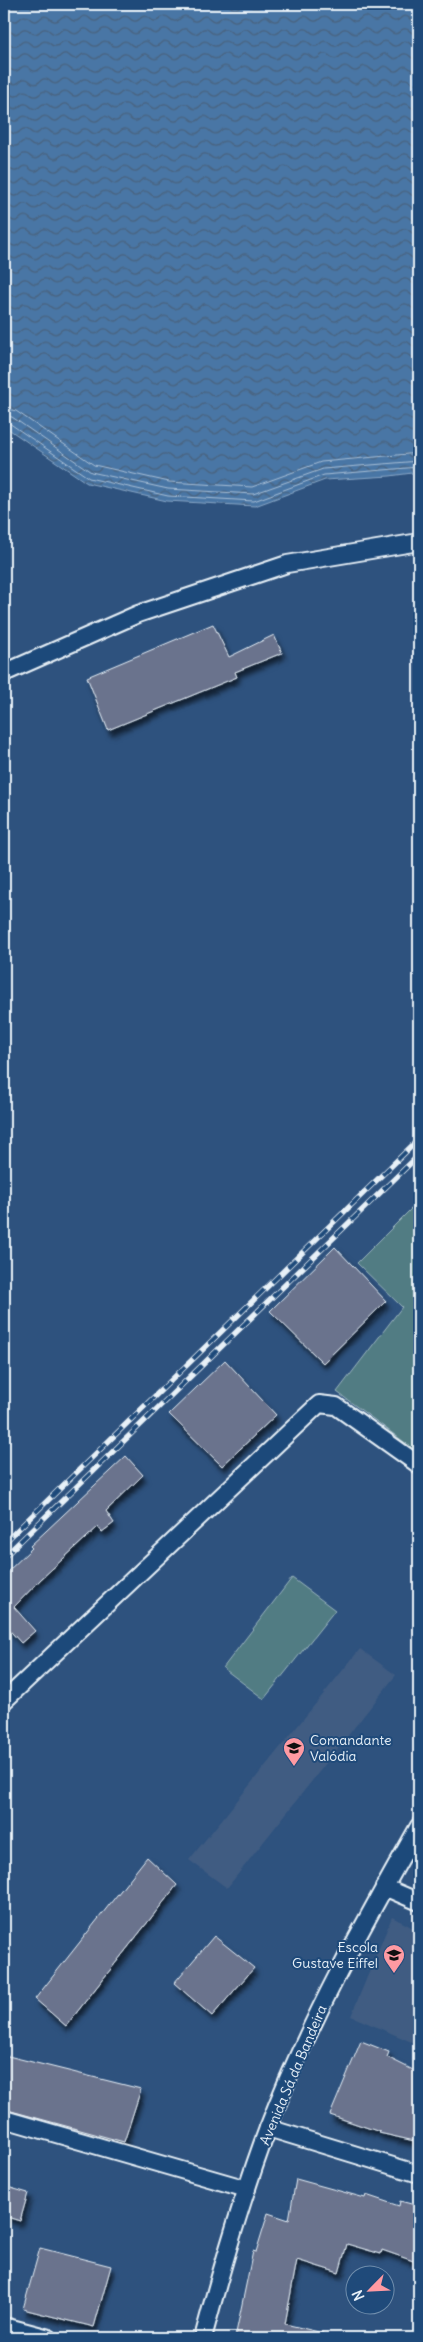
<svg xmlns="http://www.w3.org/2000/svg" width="423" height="2342" font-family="Delius,sans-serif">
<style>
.built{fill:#405c82}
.green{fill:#517c83;stroke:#9cb6be}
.water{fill:url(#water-waves);stroke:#89a7c6}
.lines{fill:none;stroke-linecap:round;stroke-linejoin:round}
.shore{stroke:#a9c0d7;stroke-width:1}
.building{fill:#6b738d;stroke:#e8f1f8;filter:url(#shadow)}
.street-casing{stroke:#e8f1f8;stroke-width:20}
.street{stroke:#1f4a7a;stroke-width:16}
.rail-casing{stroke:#e8f1f8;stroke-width:5.5}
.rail{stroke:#1f4a7a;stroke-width:4;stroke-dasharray:11;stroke-linecap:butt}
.labels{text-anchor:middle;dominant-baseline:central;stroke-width:4;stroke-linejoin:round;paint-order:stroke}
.poi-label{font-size:14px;fill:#e8f1f8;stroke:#1f4a7a;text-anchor:start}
.street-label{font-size:14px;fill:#e8f1f8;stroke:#1f4a7a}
</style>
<defs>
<pattern id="water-waves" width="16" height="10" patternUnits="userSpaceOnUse" patternTransform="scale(1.25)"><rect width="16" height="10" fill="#4a76a5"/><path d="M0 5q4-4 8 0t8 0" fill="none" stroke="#48617c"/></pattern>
<filter id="shadow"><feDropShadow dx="3" dy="5.5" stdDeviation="2.5" flood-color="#0009"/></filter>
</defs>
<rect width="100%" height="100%" fill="#2e527e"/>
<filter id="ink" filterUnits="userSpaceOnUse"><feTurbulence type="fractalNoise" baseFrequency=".02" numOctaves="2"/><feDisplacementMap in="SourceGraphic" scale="10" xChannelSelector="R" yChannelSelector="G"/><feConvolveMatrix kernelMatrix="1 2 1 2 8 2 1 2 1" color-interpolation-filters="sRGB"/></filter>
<g filter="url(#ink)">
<!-- built -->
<g class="built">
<path d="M360,1649l36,26 -169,213 -38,-28z"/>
<path d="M392,1917l27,14v101l-5,11 -63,-27z"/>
</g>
<!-- green -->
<g class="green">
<path d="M419,1201v252l-82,-61 65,-85 -45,-44z"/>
<path d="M292,1578l43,32 -71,89 -41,-31z"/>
</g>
<!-- water -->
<path class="water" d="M4,4h415v468l-29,4 -65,4 -70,26 -88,-5 -80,-18 -83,-57z"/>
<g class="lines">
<!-- shore -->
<g class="shore">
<path d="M4,408l12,3 78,54 75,17 83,5 69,-25 98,-9"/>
<path d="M4,416l8,1 79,55 77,17 85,5 70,-25 96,-8"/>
<path d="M4,422l5,1 80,55 79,18 86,5 70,-26 95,-8"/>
</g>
</g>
<!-- building -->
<g class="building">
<path d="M213,624l16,33 45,-22 8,18 -47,19 2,5 -129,53 -21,-53z"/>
<path d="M335,1247l51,54 -63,62 -53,-52z"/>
<path d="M225,1360l51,55 -54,51 -53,-52z"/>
<path d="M126,1456l17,19 -37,36 8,12 -12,9 -4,-5 -57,52 -27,28 21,24 -14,12 -17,-19v-49l28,-27 -2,-2z"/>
<path d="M147,1857l30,28 -111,141 -31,-27z"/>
<path d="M214,1936l40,32 -42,48 -38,-33z"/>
<path d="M361,2041l28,11 -2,5 32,16v69l-40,-9 1,-1 -50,-17z"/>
<path d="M4,2055l137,34 -17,53 -120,-33z"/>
<path d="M296,2179l69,19 1,-3 33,11 1,-5 19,5v57l-37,-13 -1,4 -34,-10 -8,29 -42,-13 -12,64 38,9 -1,5h-87l18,-87 3,1 12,-39 21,7z"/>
<path d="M4,2186l24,7 -8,28 -16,-5z"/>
<path d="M40,2248l71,18 -17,61 -71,-18z"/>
</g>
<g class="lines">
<!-- street casing -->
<g class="street-casing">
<g id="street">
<path d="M4,673l134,-59 149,-50 132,-22"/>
<path d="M4,1701l315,-297 17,2 83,59"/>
<path d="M384,1887l35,15"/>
<path d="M4,2119l243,70"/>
<path d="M268,2128l151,46"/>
<path d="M4,2326l45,12"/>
<path d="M203,2338c19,-71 39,-141 65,-210 40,-105 96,-205 151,-302"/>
</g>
</g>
<!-- street -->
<use href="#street" class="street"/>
<!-- rail casing -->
<g class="rail-casing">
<g id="rail">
<path d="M4,1543l415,-404"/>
<path d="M4,1557l415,-402"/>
</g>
</g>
<!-- rail -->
<use href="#rail" class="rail"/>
</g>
</g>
<!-- icons -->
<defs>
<g id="university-pin" transform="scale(1.125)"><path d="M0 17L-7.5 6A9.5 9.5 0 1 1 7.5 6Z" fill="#ff9aa2" stroke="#1f4a7a"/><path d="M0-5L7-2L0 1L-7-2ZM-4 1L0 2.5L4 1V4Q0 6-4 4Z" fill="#111"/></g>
<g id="school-pin" transform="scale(1.125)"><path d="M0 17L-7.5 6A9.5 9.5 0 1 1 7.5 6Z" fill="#ff9aa2" stroke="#1f4a7a"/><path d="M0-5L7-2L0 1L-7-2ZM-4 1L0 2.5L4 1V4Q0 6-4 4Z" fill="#111"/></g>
</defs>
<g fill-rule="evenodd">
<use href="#university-pin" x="294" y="1748"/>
<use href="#school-pin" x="394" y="1955"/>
</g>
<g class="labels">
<!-- poi labels -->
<g class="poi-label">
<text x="310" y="1740">Comandante<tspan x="310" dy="16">Valódia</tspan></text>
<text x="378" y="1947" text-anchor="end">Escola<tspan x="378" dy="16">Gustave Eiffel</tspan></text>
</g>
<!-- street labels -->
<g class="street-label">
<text transform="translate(293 2075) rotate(-67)">Avenida Sá da Bandeira</text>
</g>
</g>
<!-- margin -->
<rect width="423" height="2342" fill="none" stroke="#1f4a7a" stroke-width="20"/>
<rect x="10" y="10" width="403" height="2322" fill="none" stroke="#e8f1f8" stroke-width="2" filter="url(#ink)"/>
<!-- north arrow -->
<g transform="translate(370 2290) rotate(246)"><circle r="24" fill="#1f4a7a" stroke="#6f8dac"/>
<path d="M0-4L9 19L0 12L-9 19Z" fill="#ff9aa2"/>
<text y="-8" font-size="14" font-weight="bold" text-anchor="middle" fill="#e8f1f8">N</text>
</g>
</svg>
